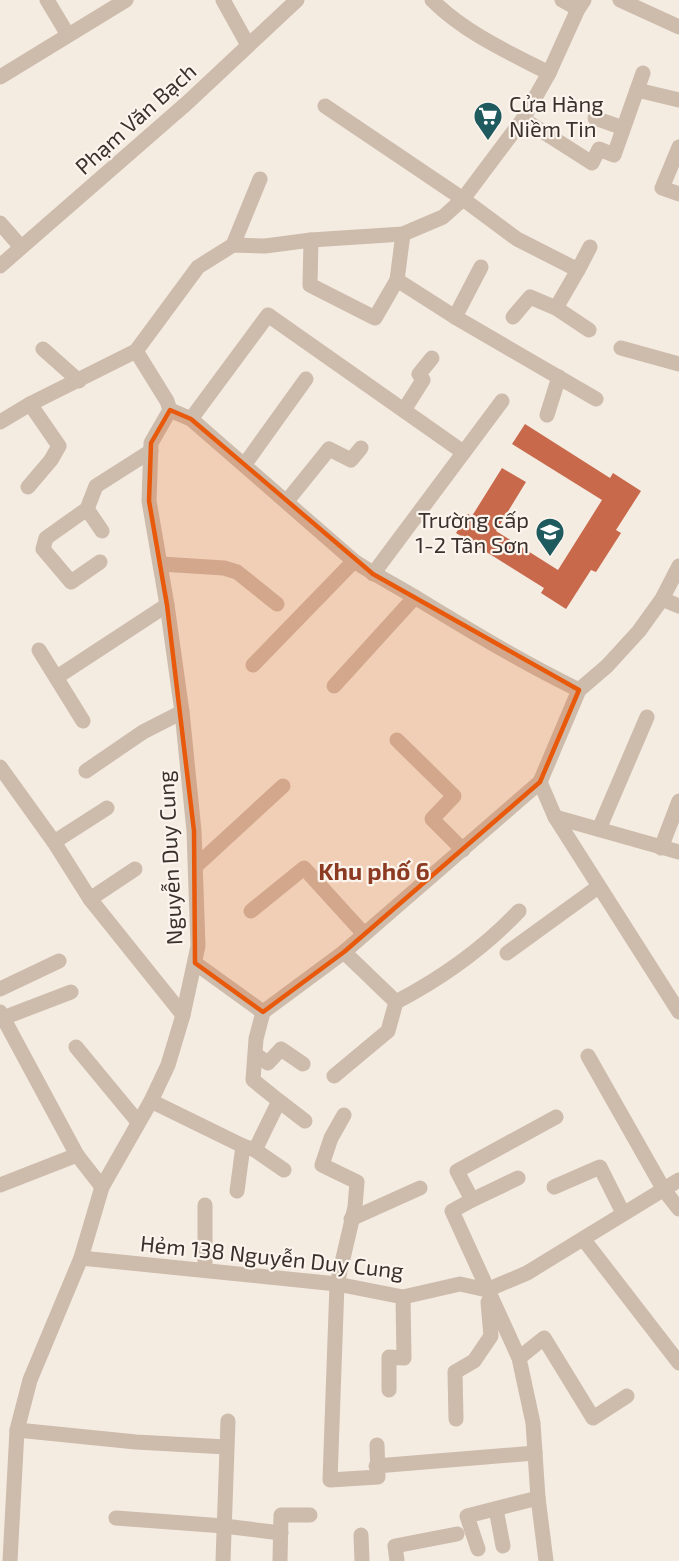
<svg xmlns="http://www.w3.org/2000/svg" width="679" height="1561" font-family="'Exo 2',sans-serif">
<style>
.building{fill:#c8694b}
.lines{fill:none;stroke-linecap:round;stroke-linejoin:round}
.minor{stroke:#cdbbac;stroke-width:15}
.marked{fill:#e8590c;fill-opacity:0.2;stroke:#e8590c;stroke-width:4.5;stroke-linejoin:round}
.labels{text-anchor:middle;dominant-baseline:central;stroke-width:4.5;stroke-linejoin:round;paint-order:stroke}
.poi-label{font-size:22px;fill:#3b302b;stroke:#fbf5ee;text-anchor:start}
.street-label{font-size:22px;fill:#3b302b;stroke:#fbf5ee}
.neighbourhood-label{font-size:24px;font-weight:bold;fill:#8c3b22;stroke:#fbf5ee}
</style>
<rect width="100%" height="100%" fill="#f4ebe1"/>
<!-- building -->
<path class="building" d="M525,424l85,54 3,-5 28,18 -25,39 5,3 -25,39 -5,-2 -25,39 -25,-16 3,-5 -88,-55 12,-19 4,2 30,-48 24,14 -30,49 62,39 44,-70 -90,-56z"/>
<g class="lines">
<!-- minor -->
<g class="minor">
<path d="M47,0l21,35"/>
<path d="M223,0l25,45"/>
<path d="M432,0c33,33 76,52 117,73"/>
<path d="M562,0l16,9"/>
<path d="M620,0l59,27"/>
<path d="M0,77l126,-77"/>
<path d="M637,90l42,10"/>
<path d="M325,106l138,93 54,40 61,31 -22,38"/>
<path d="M595,118l28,10"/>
<path d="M523,119l69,44 7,-14 15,6 29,-82"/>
<path d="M679,147l-17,41 17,6"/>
<path d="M0,223l21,24"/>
<path d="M403,234l-6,46 58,37 141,82"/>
<path d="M311,240l-1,45 65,33 22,-38"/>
<path d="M233,245l27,-66"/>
<path d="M0,266l187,-163 110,-103"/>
<path d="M578,270l12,-23"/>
<path d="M455,317l26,-50"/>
<path d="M513,317l17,-20 26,11 33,22"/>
<path d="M621,348l58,16"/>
<path d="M43,349l36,32"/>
<path d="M170,410l21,9 163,142c21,14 43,25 64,38 53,32 105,64 161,91"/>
<path d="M404,410l19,-30 -4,-6 13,-16"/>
<path d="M547,415l12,-38"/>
<path d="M191,419l77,-104 195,137"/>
<path d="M0,422l30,-18 106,-53 62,-84 35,-22 32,1 46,-6 92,-6 40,-17 20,-18 60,-80 26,-46 29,-64 6,-9"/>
<path d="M245,464l61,-85"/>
<path d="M28,487l23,-27 8,-14 -29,-42"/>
<path d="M287,501l42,-52 22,11 10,-12"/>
<path d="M87,509l15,22"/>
<path d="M100,562l-29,20 -28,-33 3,-11 41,-29 9,-23 55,-35"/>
<path d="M161,564l63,4 13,4 40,32"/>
<path d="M373,574l129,-173"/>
<path d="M662,599l17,7"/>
<path d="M39,650l44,71"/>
<path d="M253,665l101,-104"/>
<path d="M57,677l110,-72"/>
<path d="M334,686l81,-89"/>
<path d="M397,740l57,56 -22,23 31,31"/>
<path d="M0,767l54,75 36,57 93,116"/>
<path d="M86,771l57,-39 39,-20"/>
<path d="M540,782l15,35 124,195"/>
<path d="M555,817l124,35"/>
<path d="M599,829l48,-112"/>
<path d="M54,842l53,-34"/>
<path d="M661,848l18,-47"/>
<path d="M196,866l87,-80"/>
<path d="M90,899l45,-30"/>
<path d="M251,911l53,-43 60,66"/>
<path d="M344,952l52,50"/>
<path d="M507,953l91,-66"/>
<path d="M195,963l68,49 81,-60 196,-170 39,-92 28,-24 32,-35 23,-32 17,-33"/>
<path d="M0,989l59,-28"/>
<path d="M0,1012l77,143"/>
<path d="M3,1018l68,-26"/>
<path d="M76,1047l62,75"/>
<path d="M256,1055l12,8 13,-14 22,15"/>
<path d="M588,1056l76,134 15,19"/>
<path d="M334,1076l54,-45 8,-29c46,-24 87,-53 123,-91"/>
<path d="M151,1101l92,45 12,4 29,20"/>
<path d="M279,1101l26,20"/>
<path d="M344,1115l-13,23 -9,27 35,17 -2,25 -18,77 -7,196 48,-3 -1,-32"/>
<path d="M255,1150l24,-49 -26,-21 3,-41 7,-27"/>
<path d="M0,1185l77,-30 25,32"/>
<path d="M554,1187l46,-20 23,46"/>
<path d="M237,1191l6,-45"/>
<path d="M472,1200l46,-22"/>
<path d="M351,1219l69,-31"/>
<path d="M584,1240l95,123"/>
<path d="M81,1258l256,26 66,13 57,-13 27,6 40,-17 152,-93"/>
<path d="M205,1270v-65"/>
<path d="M519,1358l25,-20 49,80 34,-22"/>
<path d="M389,1390v-33l15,1 -1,-61"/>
<path d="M456,1419l-1,-47 19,-11 17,-25 -3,-34"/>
<path d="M17,1430l119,12 90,5"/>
<path d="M376,1466l159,-13"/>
<path d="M496,1509l7,37"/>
<path d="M116,1518l108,8 57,7"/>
<path d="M361,1535l1,26"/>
<path d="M478,1549l-11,-33 71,-18"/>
<path d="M10,1561l7,-131 13,-50 51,-122 21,-71 49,-86 17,-36 15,-50 15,-69 -4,-115 -12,-119 -15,-107 -18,-104 2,-58 19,-33 -3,-9 -31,-50"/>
<path d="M223,1561l5,-140"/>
<path d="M280,1561l1,-46h29"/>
<path d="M397,1561l-2,-15 62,-12"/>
<path d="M546,1561l-8,-63 -5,-75 -14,-65 -67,-147 20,-11 -15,-29 99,-54"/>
</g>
</g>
<!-- marked area -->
<path class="marked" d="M170,410l21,9 182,155 206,116 -39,92 -196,170 -81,60 -68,-49 -1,-132 -27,-226 -18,-104 2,-58z"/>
<!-- icons -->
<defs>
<g id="supermarket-pin" transform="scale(1.5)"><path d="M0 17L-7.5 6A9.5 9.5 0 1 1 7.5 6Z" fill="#1f5a5e" stroke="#fbf5ee"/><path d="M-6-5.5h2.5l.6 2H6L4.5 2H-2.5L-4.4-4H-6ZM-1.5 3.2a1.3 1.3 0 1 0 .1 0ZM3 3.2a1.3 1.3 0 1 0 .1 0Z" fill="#fff"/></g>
<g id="school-pin" transform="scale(1.5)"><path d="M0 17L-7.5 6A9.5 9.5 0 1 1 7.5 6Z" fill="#1f5a5e" stroke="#fbf5ee"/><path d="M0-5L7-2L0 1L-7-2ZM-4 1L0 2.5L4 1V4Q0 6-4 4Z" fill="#fff"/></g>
</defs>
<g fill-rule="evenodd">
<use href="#supermarket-pin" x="488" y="116"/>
<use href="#school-pin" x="550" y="532"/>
</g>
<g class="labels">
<!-- poi labels -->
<g class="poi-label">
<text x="509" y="103">Cửa Hàng<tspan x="509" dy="25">Niềm Tin</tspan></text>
<text x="529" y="519" text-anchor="end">Trường cấp<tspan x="529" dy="25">1-2 Tân Sơn</tspan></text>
</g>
<!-- street labels -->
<g class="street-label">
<text transform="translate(135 118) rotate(-42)">Phạm Văn Bạch</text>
<text transform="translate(169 858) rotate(-93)">Nguyễn Duy Cung</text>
<text transform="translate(272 1256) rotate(6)">Hẻm 138 Nguyễn Duy Cung</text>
</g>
<!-- neighbourhood labels -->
<g class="neighbourhood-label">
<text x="374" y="870">Khu phố 6</text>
</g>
</g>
</svg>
